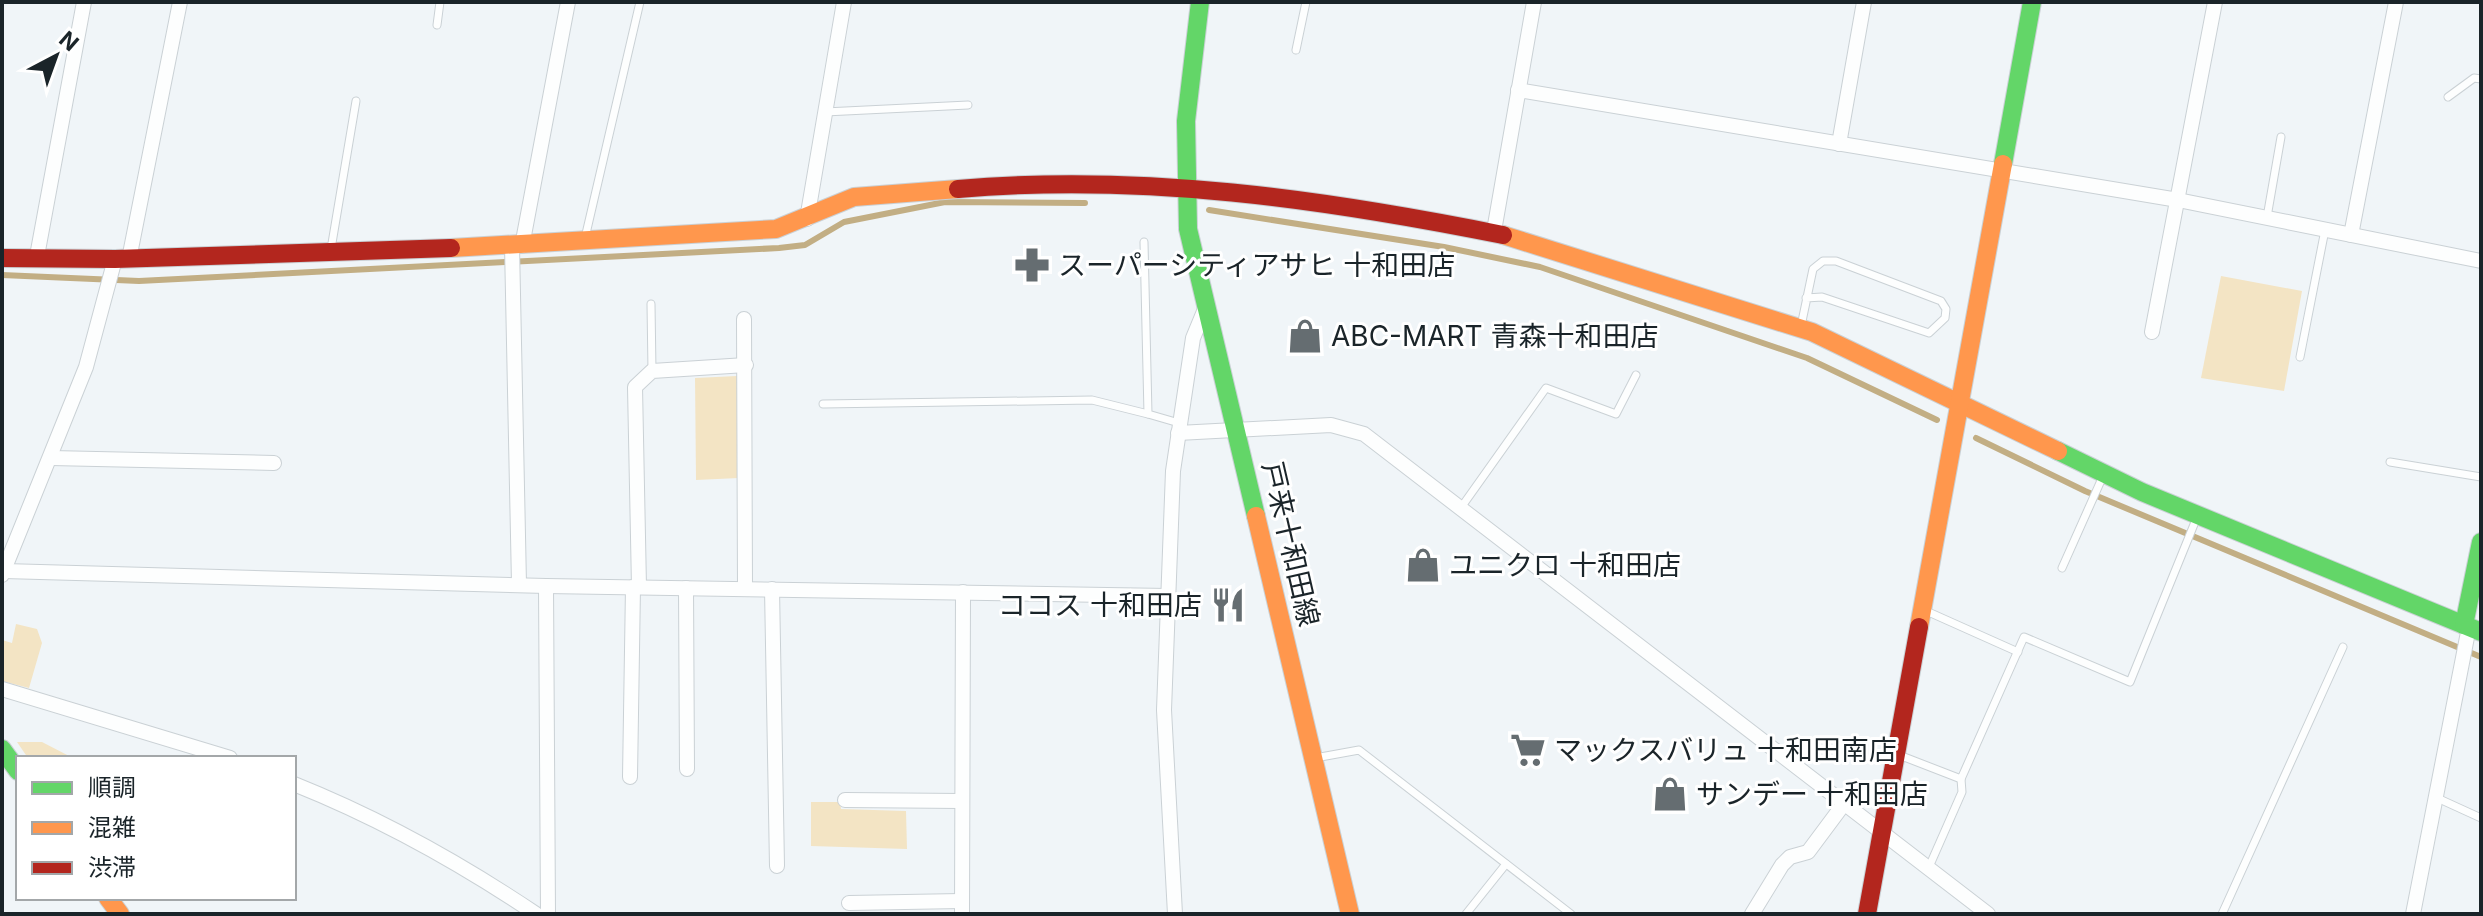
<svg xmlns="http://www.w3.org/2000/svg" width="2483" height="916" font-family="Inter,'Noto Sans JP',sans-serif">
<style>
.green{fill:#f3e4c4}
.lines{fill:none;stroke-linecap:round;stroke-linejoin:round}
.stream{stroke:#c2ae84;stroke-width:6}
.lane-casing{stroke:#cad1d5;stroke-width:9}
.street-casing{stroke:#cad1d5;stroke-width:16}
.fast-casing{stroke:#cad1d5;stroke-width:20}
.slow-casing{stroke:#cad1d5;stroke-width:20}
.jam-casing{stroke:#cad1d5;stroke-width:20}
.lane{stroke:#fdfefe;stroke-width:7}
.street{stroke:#fdfefe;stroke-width:14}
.fast{stroke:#63d668;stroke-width:18}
.slow{stroke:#ff974d;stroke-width:18}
.jam{stroke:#b3261e;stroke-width:18}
.labels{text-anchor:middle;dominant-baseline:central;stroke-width:6;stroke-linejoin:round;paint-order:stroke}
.poi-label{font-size:28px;fill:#1a2429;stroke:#fff;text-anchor:start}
.street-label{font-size:28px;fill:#1a2429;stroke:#fff}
</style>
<rect width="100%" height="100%" fill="#f0f5f8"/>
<!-- green -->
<g class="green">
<path d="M2221,276l81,15 -18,100 -83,-13z"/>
<path d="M737,376l2,102 -43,2 -1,-102z"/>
<path d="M16,624l21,5 5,14 -13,45 -27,-7v-41l10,3z"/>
<path d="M17,742h25l31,16h-45z"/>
<path d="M811,802h29l1,7 65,2 1,38 -96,-3z"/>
</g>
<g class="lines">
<!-- stream -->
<g class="stream">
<path d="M1209,210l235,37 96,20 267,91 130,62"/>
<path d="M2,275l137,6 640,-33 26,-3 39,-23 101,-20 140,1"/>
<path d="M1976,438l109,53 396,166"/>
</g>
<!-- lane casing -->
<g class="lane-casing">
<g id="lane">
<path d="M437,25l3,-23"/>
<path d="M1296,50l10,-48"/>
<path d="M2448,97l26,-19 7,1"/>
<path d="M825,112l143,-7"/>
<path d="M2267,217l14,-80"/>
<path d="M585,238l55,-236"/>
<path d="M1144,242l4,172 31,9"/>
<path d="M331,249l25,-148"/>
<path d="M651,304l1,67"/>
<path d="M1801,326l12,-57 10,-8h13l105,40 5,8 -1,9 -16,15 -107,-36 -16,1"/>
<path d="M2300,357l25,-127"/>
<path d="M823,404l269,-4 56,14"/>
<path d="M2390,462l91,15"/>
<path d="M1460,509l86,-121 70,26 20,-39"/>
<path d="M2062,568l41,-92"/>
<path d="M1924,610l94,42"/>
<path d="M1899,755l62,24 63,-142 106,45 67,-165"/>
<path d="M1315,758l44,-8 212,164"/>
<path d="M2435,797l46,21"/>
<path d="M1929,867l33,-75 -1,-13"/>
<path d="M1466,914l40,-50"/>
<path d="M2222,914l121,-267"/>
</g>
</g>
<!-- street casing -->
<g class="street-casing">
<g id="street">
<path d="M1518,90l660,110 303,61"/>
<path d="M1839,144l25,-142"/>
<path d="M807,219l37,-217"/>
<path d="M1494,231l40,-229"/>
<path d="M2351,235l45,-233"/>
<path d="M512,246l7,338"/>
<path d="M522,246l46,-244"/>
<path d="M37,256l47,-254"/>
<path d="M129,259l51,-257"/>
<path d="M744,319l1,269"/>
<path d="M2152,332l63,-330"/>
<path d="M1178,433l153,-8 33,9 624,480"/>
<path d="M51,458l223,5"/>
<path d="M4,571l542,15 622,10"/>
<path d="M2,575l84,-208 29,-108"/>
<path d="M546,586l2,328"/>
<path d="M639,587l-4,-200 17,-16 94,-6"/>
<path d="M686,588l1,181"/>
<path d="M772,589l5,277"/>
<path d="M2,689l228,69"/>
<path d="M630,777l3,-190"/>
<path d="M294,784c85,34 166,79 242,130"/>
<path d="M845,800l116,1"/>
<path d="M849,903l112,-2"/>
<path d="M962,914l1,-322"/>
<path d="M1175,914l-11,-204 9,-239 20,-133 12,-29"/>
<path d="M1752,914l30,-49 8,-8 18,-5 35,-47"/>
<path d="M2413,914l56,-287"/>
</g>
</g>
<!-- fast casing -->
<g class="fast-casing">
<g id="fast">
<path d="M1200,2l-14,119 2,108 68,287"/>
<path d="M2003,164l29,-162"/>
<path d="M2058,451l84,41 339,140"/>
<path d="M2464,625l17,-83"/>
<path d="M2,749l16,22"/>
</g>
</g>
<!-- slow casing -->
<g class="slow-casing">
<g id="slow">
<path d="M1503,235l309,97 246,119"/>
<path d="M451,248l325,-19 78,-32 104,-8"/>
<path d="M1256,516l94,398"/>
<path d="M1919,627l84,-463"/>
<path d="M108,898l12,16"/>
</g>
</g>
<!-- jam casing -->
<g class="jam-casing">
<g id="jam">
<path d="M958,189c184,-16 365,10 545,46"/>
<path d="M2,258l113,1 336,-11"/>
<path d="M1867,914l52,-287"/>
</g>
</g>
<!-- lane -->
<use href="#lane" class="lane"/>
<!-- street -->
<use href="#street" class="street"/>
<!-- fast -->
<use href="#fast" class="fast"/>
<!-- slow -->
<use href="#slow" class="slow"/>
<!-- jam -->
<use href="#jam" class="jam"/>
</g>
<!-- icons -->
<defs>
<g id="pharmacy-bare" transform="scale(2.76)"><path d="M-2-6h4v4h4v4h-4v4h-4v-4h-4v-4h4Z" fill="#656d71" stroke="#fff" stroke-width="2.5" paint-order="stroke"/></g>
<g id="shop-bare" transform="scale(2.76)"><path d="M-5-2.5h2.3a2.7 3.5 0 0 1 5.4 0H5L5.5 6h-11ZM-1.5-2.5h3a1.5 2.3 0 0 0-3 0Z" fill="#656d71" stroke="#fff" stroke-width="2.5" paint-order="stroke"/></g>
<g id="restaurant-bare" transform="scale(2.76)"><path d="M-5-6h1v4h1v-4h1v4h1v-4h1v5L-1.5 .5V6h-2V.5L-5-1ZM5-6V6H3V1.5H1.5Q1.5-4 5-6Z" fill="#656d71" stroke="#fff" stroke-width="2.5" paint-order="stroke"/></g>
<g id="supermarket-bare" transform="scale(2.76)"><path d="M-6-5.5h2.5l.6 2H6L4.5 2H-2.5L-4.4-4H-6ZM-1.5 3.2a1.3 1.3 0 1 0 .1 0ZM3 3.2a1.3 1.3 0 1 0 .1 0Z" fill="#656d71" stroke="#fff" stroke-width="2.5" paint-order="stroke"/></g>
</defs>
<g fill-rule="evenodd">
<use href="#pharmacy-bare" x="1032" y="265"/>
<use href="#shop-bare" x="1305" y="336"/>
<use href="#shop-bare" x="1423" y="565"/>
<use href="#restaurant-bare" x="1228" y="605"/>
<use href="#supermarket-bare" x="1528" y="750"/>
<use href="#shop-bare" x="1670" y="794"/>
</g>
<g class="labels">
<!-- poi labels -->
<g class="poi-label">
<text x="1058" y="265">スーパーシティアサヒ 十和田店</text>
<text x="1331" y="336">ABC-MART 青森十和田店</text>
<text x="1449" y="565">ユニクロ 十和田店</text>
<text x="1202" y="605" text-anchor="end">ココス 十和田店</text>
<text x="1554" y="750">マックスバリュ 十和田南店</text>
<text x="1696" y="794">サンデー 十和田店</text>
</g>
<!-- street labels -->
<g class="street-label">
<text transform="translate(1291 544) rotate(77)">戸来十和田線</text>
</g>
</g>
<!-- border -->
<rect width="2483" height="916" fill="none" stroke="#1a2429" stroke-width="8"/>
<!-- legend -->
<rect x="16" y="756" width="280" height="144" fill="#ffffff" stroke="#a3a7a9" stroke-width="2"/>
<rect x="32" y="782" width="40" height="12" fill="#63d668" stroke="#a3a7a9" stroke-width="2"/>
<text x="88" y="796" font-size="24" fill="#1a2429">順調</text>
<rect x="32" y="822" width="40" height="12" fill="#ff974d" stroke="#a3a7a9" stroke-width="2"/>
<text x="88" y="836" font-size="24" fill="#1a2429">混雑</text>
<rect x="32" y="862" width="40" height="12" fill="#b3261e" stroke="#a3a7a9" stroke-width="2"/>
<text x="88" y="876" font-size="24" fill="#1a2429">渋滞</text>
<!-- north arrow -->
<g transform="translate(56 56) rotate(41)" stroke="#ffffff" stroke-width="6" paint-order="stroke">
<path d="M0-6L14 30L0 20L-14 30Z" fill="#1a2429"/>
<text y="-12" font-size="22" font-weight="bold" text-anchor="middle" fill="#1a2429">N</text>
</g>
</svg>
